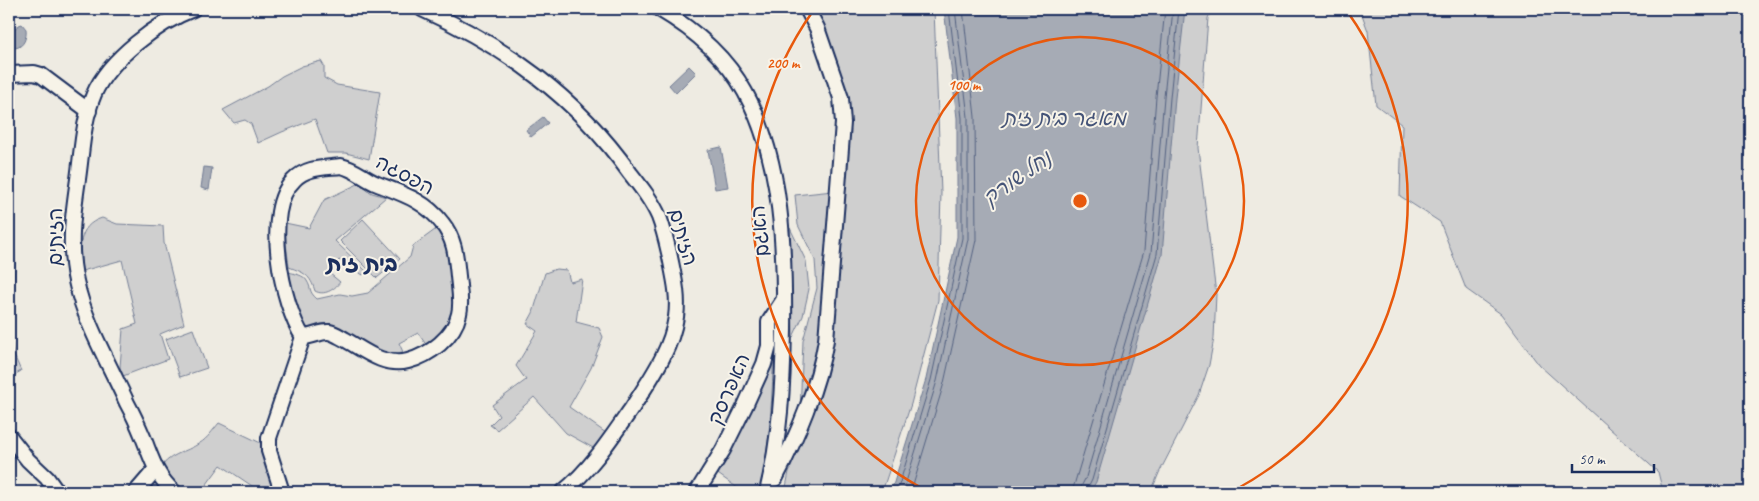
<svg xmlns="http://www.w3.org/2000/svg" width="1759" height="501" font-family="Caveat,'Playpen Sans Hebrew',sans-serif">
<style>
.green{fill:#cfcfcf;stroke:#757f96}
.water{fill:#a6abb5;stroke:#6e7992}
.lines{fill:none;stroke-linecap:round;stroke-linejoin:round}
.shore{stroke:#536181;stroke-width:1}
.minor-casing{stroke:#1b2f5e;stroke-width:18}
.minor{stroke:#f7f3e8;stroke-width:14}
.ring{fill:none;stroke:#e8590c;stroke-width:2.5}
.labels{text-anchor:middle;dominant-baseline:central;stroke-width:4;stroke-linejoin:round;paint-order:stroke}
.street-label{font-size:20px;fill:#1b2f5e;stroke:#f7f3e8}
.water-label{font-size:21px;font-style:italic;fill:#455478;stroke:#f7f3e8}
.quarter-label{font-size:22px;font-weight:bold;fill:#1b2f5e;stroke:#f7f3e8}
.centre{fill:#e8590c;stroke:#f7f3e8;stroke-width:2.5}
.ring-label{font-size:15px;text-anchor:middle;font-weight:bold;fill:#e8590c;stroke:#f7f3e8;stroke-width:4;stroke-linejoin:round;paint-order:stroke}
</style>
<rect width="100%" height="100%" fill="#eeebe2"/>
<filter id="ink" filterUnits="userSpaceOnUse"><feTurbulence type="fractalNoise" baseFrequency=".02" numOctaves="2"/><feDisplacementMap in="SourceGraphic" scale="10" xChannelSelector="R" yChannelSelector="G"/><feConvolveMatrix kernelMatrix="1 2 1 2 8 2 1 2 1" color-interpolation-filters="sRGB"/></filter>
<g filter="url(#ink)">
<!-- green -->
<g class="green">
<path d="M810,9h124l7,184 -3,107 -27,104 -29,88h-97l4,-20 23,-57 19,-62 13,-193 2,-56z"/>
<path d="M1143,9h69l-4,9 -10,130 18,146 -2,44 -5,27 -10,30 -40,78 -8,19h-130z"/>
<path d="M1360,9h390v483h-87l-5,-20 -119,-107 -38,-51 -35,-25 -26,-67 -40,-26 2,-71 -26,-20 -8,-74z"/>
<path d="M321,61l3,5v12l13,7 43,7 -11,67 -23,-6h-19l-12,-34 -33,13 -24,11 -7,-19 -6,-4 -11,3 -11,-13 45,-24 14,-10 20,-10z"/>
<path d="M358,184l14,9 14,4 -51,44 31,30 -3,4 -24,-15 -10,13 11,9c-6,8 -16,14 -25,9 -5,-16 -10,-18 -26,-24l-3,-24 -1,-20 24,5 15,-28z"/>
<path d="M833,191l-15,165 -18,56 3,-71 14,-53 -2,-28 -17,-35 -3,-30z"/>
<path d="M9,202h4l2,62 -4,75 2,14 8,18 -12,7z"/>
<path d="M102,218l15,6 46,2 1,17 20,81 -24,10 8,25 -45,17 -3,-9 3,-38 14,-5 -15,-64 -40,11c-2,-21 -6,-45 20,-53z"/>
<path d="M363,219l37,40 -23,19 -37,-37z"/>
<path d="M439,227l11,25 3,60 -3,10 -23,24 -9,-13 -19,10 4,9c-37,8 -55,-34 -83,-28 -5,2 -10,6 -14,8l-12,-33 -5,-27c6,2 15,3 18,9 5,8 1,10 10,18l23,-5 12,2 16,-3 42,-36 3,-11z"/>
<path d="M790,228l16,33 3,28 -6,27 -10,21z"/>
<path d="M556,269l11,1 3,12 12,-3 -6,43 23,6 4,9 -12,31 -22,39 37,26 -11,16 -29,-16 -32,-36 -37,33 -7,-5 9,-9 -7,-11 34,-25 -10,-14 21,-35 -10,-7 6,-11 12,-40z"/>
<path d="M193,329l14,39 -27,9 -14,-38z"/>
<path d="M774,345c-2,50 -3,99 -15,147h-22l2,-3 -24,-17z"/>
<path d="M219,423l50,24 -4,16 9,29h-17l1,-2 -37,-25 -20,27c-19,0 -31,-5 -42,-21 8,-17 26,-18 41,-28 7,-4 13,-13 19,-20z"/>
</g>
<!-- water -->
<g class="water">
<path d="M944,9h241l-10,89 -13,157 -66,227 -6,10h-199l35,-113 31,-142v-119z"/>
<path d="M22,24l4,5c1,8 -2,18 -11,19l-3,-4c-1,-8 1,-18 10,-20z"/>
<path d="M689,66l7,7 -20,20 -7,-8z"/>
<path d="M543,117l5,6 -17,14 -5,-7z"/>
<path d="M721,147l7,40 -13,2 -7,-39z"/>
<path d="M204,167l8,1 -3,22 -8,-2z"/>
</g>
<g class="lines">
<!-- shore -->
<g class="shore">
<path d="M897,492l34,-112 31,-142v-120l-13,-109"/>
<path d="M903,492l34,-111 31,-142v-122l-13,-108"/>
<path d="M911,492l33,-109 32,-143 -1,-123 -12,-108"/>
<path d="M1072,492l72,-241 12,-154 9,-88"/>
<path d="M1080,492l1,-5 5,-10 65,-224 13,-156 9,-88"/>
<path d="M1086,492l6,-12 65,-226 13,-156 9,-89"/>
</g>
<!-- minor casing -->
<g class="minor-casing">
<g id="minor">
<path d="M422,9c84,38 154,88 208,164 11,14 22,28 29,44 5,13 8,27 11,40 4,20 9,39 6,60 -5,34 -26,62 -44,91 -21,30 -41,61 -69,84"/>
<path d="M659,9c34,20 67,48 86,83 38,69 40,161 39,238 -1,55 -4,109 -17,162"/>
<path d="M9,74l25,-1 7,2 48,36"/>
<path d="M341,166c14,3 21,11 34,17 25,10 50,17 67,40 13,16 14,34 16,53 1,12 4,26 1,38 -5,23 -29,41 -51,47 -23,6 -43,-10 -62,-21 -6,-3 -11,-7 -17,-8 -8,-1 -17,5 -26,5 -21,-32 -41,-128 -9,-157 12,-13 30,-12 47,-14z"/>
<path d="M9,436l19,24 19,18 10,14"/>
<path d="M775,479c21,-40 44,-94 51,-139l17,-217 -2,-25 -24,-70 -10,-19"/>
<path d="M136,492l19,-22"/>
<path d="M174,492c-18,-16 -22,-33 -31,-55 -5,-12 -10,-23 -16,-34 -18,-40 -42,-79 -51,-122 -8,-34 -3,-68 2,-102 4,-28 5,-59 16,-85 15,-35 65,-72 99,-85"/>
<path d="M282,492l-13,-41v-13l34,-101"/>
<path d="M697,492l26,-42 22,-44 19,-42 5,-18v-24l15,-23"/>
</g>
</g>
<!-- minor -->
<use href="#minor" class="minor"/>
</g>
</g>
<!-- distance rings -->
<g class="ring">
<circle cx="1080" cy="201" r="164"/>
<path d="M929 492A328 328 0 0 1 813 11M1347 11A328 328 0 0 1 1231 492"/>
</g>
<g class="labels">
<!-- street labels -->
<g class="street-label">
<text transform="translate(405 175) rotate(28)">הפסגה</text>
<text transform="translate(760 231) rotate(-95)">האגם</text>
<text transform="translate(55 237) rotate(-90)">הזיתים</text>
<text transform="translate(683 237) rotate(74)">הזיתים</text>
<text transform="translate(729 389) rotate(-66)">האפרסק</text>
</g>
<!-- water labels -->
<g class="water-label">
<text x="1064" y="118">מאגר בית זית</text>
<text transform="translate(1017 178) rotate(-35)">נחל שורק</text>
</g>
<!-- quarter labels -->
<g class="quarter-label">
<text x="362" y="264">בית זית</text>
</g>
</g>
<circle cx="1080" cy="201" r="8" class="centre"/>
<g class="ring-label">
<text x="783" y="68">200 m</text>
<text x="964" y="90">100 m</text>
</g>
<!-- margin -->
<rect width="1759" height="501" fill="none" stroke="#f7f3e8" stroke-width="30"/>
<rect x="15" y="15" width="1729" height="471" fill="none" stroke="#1b2f5e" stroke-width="2" filter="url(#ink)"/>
<!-- scale -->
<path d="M1572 464v8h82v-8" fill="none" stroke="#1b2f5e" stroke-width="2.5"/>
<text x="1579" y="464" font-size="15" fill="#1b2f5e" stroke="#f7f3e8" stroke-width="4" paint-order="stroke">50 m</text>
</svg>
